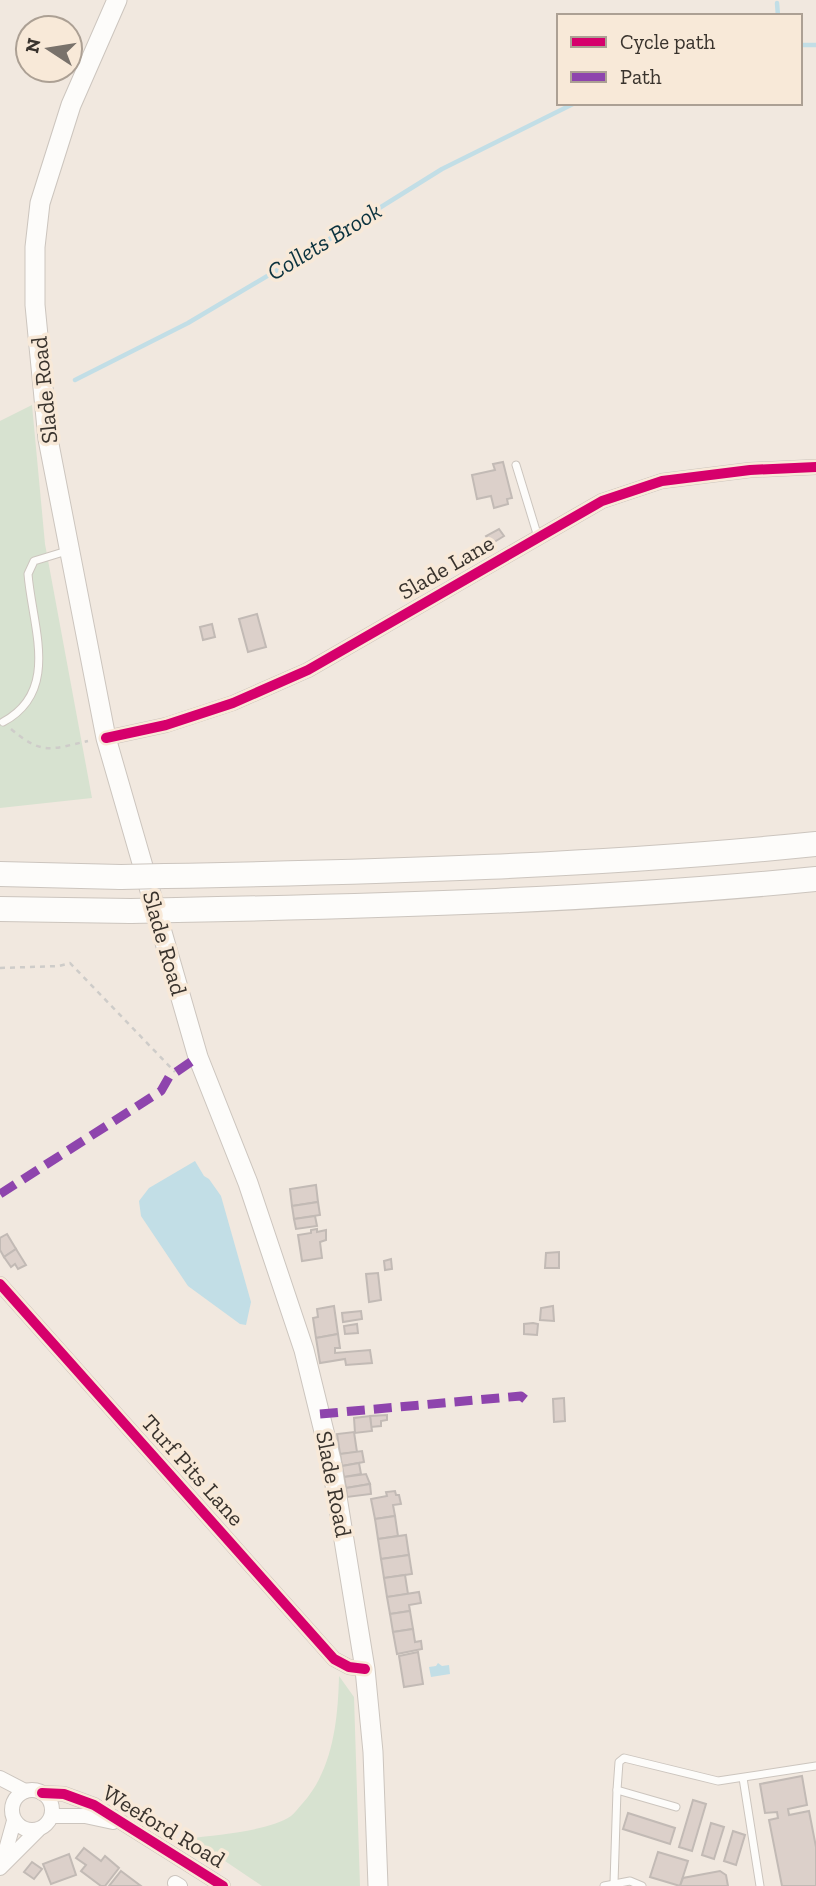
<svg xmlns="http://www.w3.org/2000/svg" width="816" height="1886" font-family="'Zilla Slab',serif">
<style>
.green{fill:#d7e2d0}
.water{fill:#c2dee6}
.lines{fill:none;stroke-linecap:round;stroke-linejoin:round}
.stream{stroke:#c2dee6;stroke-width:4.5}
.building{fill:#dcd0ca;stroke:#c2bab5;stroke-width:2}
.service-casing{stroke:#ccc5be;stroke-width:9}
.minor-casing{stroke:#ccc5be;stroke-width:16}
.secondary-casing{stroke:#ccc5be;stroke-width:21}
.motorway-casing{stroke:#ccc5be;stroke-width:26}
.path{stroke:#ceccc9;stroke-width:2.5;stroke-dasharray:5 5;stroke-linecap:butt}
.service{stroke:#fdfcfa;stroke-width:7}
.minor{stroke:#fdfcfa;stroke-width:14}
.secondary{stroke:#fdfcfa;stroke-width:19}
.motorway{stroke:#fdfcfa;stroke-width:24}
.motorway-bridge-casing{stroke:#ccc5be;stroke-width:26;stroke-linecap:butt}
.motorway-bridge{stroke:#fdfcfa;stroke-width:24}
.quiet{stroke:#8e44ad;stroke-width:9;stroke-dasharray:18 9;stroke-linecap:butt}
.cycleway-casing{stroke:#f8e9d8;stroke-width:15}
.cycleway{stroke:#d6006c;stroke-width:10}
.labels{text-anchor:middle;dominant-baseline:central;stroke-width:7;stroke-linejoin:round;paint-order:stroke}
.street-label{font-size:23px;fill:#39332d;stroke:#f8e9d8}
.water-label{font-size:24px;font-style:italic;fill:#0a323e;stroke:#f8e9d8}
</style>
<rect width="100%" height="100%" fill="#f1e8df"/>
<!-- green -->
<g class="green">
<path d="M32,405l13,139 47,254 -92,10v-387z"/>
<path d="M339,1676l15,21 6,189h-98l-71,-48c26,-3 78,-7 100,-22 4,-3 8,-9 11,-12 31,-34 36,-84 37,-128z"/>
</g>
<!-- water -->
<g class="water">
<path d="M195,1161l9,15 5,3 12,17 30,106 -5,23 -6,-1 -52,-38 -47,-70 -2,-15 10,-13z"/>
<path d="M438,1663l4,3 7,-1 1,9 -19,3 -2,-10 7,-1z"/>
</g>
<g class="lines">
<!-- stream -->
<g class="stream">
<path d="M777,3l1,13"/>
<path d="M800,45h16"/>
<path d="M75,380l113,-57 140,-83 114,-71 133,-66"/>
</g>
</g>
<!-- building -->
<g class="building">
<path d="M503,462l9,36 -5,1 1,5 -14,4 -3,-12 -14,3 -5,-24 23,-5 -2,-6z"/>
<path d="M499,529l5,7 -13,8 -5,-8z"/>
<path d="M257,614l9,33 -18,5 -9,-33z"/>
<path d="M212,624l3,13 -12,3 -3,-13z"/>
<path d="M316,1185l2,17 -26,4 -2,-17z"/>
<path d="M318,1202l2,13 -26,4 -2,-13z"/>
<path d="M315,1216l2,10 -21,3 -2,-10z"/>
<path d="M317,1229v3l9,-2v10l-6,2 2,16 -20,3 -4,-26 13,-2v-3z"/>
<path d="M7,1234l9,15 -12,8 -4,-7v-12z"/>
<path d="M16,1249l10,16 -8,4 -3,-5 -4,3 -7,-10z"/>
<path d="M559,1252v16h-14l1,-15z"/>
<path d="M391,1259l1,10 -7,1 -1,-9z"/>
<path d="M378,1273l3,27 -12,2 -3,-28z"/>
<path d="M334,1306l4,28 -22,4 -3,-20 5,-1 -1,-8z"/>
<path d="M553,1306l1,15 -14,-1 1,-12z"/>
<path d="M361,1311l1,8 -19,3 -1,-9z"/>
<path d="M533,1323l5,1 -1,11 -13,-1v-10z"/>
<path d="M357,1324l1,9 -13,1 -1,-8z"/>
<path d="M338,1334l2,14h-5v5l35,-3 2,13 -26,2 -1,-6 -25,4 -4,-25z"/>
<path d="M564,1398l1,23 -11,1 -1,-23z"/>
<path d="M387,1415v5l-6,1v5l-10,1 -1,-11z"/>
<path d="M370,1416l2,15 -17,2 -1,-15z"/>
<path d="M354,1432l3,20 -17,2 -3,-20z"/>
<path d="M362,1451l2,11 -22,4 -2,-12z"/>
<path d="M359,1463l2,11 -17,3 -2,-11z"/>
<path d="M366,1474l4,10 -24,4 -2,-11z"/>
<path d="M370,1484l1,10 -24,3 -1,-9z"/>
<path d="M395,1491l1,4h3l2,9 -8,1 2,11 -20,3 -4,-20 16,-3 -1,-4z"/>
<path d="M395,1516l3,20 -20,3 -3,-20z"/>
<path d="M406,1535l3,20 -28,4 -3,-20z"/>
<path d="M409,1555l3,19 -28,4 -3,-19z"/>
<path d="M405,1575l3,19 -21,3 -3,-19z"/>
<path d="M419,1592l2,11 -12,2 1,6 -20,3 -3,-17z"/>
<path d="M410,1611l3,18 -20,3 -3,-18z"/>
<path d="M413,1629l2,13 6,-1 1,8 -25,5 -4,-22z"/>
<path d="M418,1652l5,32 -19,3 -5,-31z"/>
<path d="M802,1776l5,29 -19,4 1,6 20,-4 7,36v39h-34l-13,-66 9,-2 -1,-6 -12,1 -5,-29z"/>
<path d="M693,1800l13,4 -14,47 -13,-4z"/>
<path d="M628,1813l47,15 -5,16 -47,-15z"/>
<path d="M711,1823l13,4 -10,32 -12,-4z"/>
<path d="M733,1831l12,4 -9,30 -12,-4z"/>
<path d="M84,1848l17,13 4,-5 14,12 -14,18h-4l-20,-15 5,-6 -10,-7z"/>
<path d="M658,1852l30,9 -8,25 -30,-9z"/>
<path d="M69,1854l7,21 -25,9 -8,-20z"/>
<path d="M32,1862l10,7 -8,10 -10,-7z"/>
<path d="M121,1871l20,15h-32z"/>
<path d="M720,1871l6,4 2,11h-48l3,-8z"/>
</g>
<g class="lines">
<!-- service casing -->
<g class="service-casing">
<g id="service">
<path d="M516,465l22,72"/>
<path d="M3,722c58,-31 29,-96 25,-148l6,-13 36,-11"/>
<path d="M743,1778l17,108"/>
<path d="M617,1790l2,-28 5,-4 94,23 98,-15"/>
<path d="M614,1883l3,-93 59,17"/>
<path d="M604,1886l26,-5 12,5"/>
</g>
</g>
<!-- minor casing -->
<g class="minor-casing">
<g id="minor">
<path d="M106,738l60,-13 67,-22 75,-33 294,-169 60,-20 88,-11 66,-3"/>
<path d="M0,1284l334,375 15,8 16,2"/>
<path d="M0,1778l25,13"/>
<circle cx="32" cy="1810" r="20"/>
<path d="M42,1793l22,1 30,11 129,81"/>
<path d="M52,1816h33l28,6"/>
<path d="M2,1864l12,-43"/>
<path d="M0,1868l38,-38"/>
<path d="M175,1883l5,3"/>
</g>
</g>
<!-- secondary casing -->
<g class="secondary-casing">
<path id="secondary" d="M117,0l-46,105 -31,98 -5,44v58l13,134 58,299 92,319 50,126 56,167 27,110 34,209 8,83 5,134"/>
</g>
<!-- motorway casing -->
<g class="motorway-casing">
<g id="motorway">
<path d="M0,874l121,3"/>
<path d="M165,876c218,-4 435,-10 651,-32"/>
<path d="M0,909l131,2"/>
<path d="M177,910c213,-4 426,-10 639,-31"/>
</g>
</g>
<!-- path -->
<g class="path">
<path d="M11,729c32,27 40,20 77,12"/>
<path d="M0,968l59,-2 11,-3 105,109"/>
</g>
<!-- service -->
<use href="#service" class="service"/>
<!-- minor -->
<use href="#minor" class="minor"/>
<!-- secondary -->
<use href="#secondary" class="secondary"/>
<!-- motorway -->
<use href="#motorway" class="motorway"/>
<!-- motorway-bridge casing -->
<g class="motorway-bridge-casing">
<g id="motorway-bridge">
<path d="M121,877l44,-1"/>
<path d="M131,911l46,-1"/>
</g>
</g>
<!-- motorway-bridge -->
<use href="#motorway-bridge" class="motorway-bridge"/>
<!-- quiet -->
<g class="quiet">
<path d="M0,1194l161,-103 8,-14 29,-20"/>
<path d="M320,1414l201,-18 5,4 2,7"/>
</g>
<!-- cycleway casing -->
<g class="cycleway-casing">
<g id="cycleway">
<path d="M106,738l60,-13 67,-22 75,-33 294,-169 60,-20 88,-11 66,-3"/>
<path d="M0,1284l334,375 15,8 16,2"/>
<path d="M42,1793l22,1 30,11 129,81"/>
</g>
</g>
<!-- cycleway -->
<use href="#cycleway" class="cycleway"/>
</g>
<g class="labels">
<!-- street labels -->
<g class="street-label">
<text transform="translate(44 390) rotate(-96)">Slade Road</text>
<text transform="translate(446 567) rotate(-30)">Slade Lane</text>
<text transform="translate(165 943) rotate(74)">Slade Road</text>
<text transform="translate(193 1470) rotate(48)">Turf Pits Lane</text>
<text transform="translate(334 1484) rotate(79)">Slade Road</text>
<text transform="translate(164 1826) rotate(31)">Weeford Road</text>
</g>
<!-- water labels -->
<g class="water-label">
<text transform="translate(324 241) rotate(-31)">Collets Brook</text>
</g>
</g>
<!-- legend -->
<rect x="557" y="14" width="245" height="91" fill="#f8e9d8" stroke="#aca094" stroke-width="2"/>
<rect x="571" y="37" width="35" height="10" fill="#d6006c" stroke="#aca094" stroke-width="2"/>
<text x="620" y="49" font-size="21" fill="#39332d">Cycle path</text>
<rect x="571" y="72" width="35" height="10" fill="#8e44ad" stroke="#aca094" stroke-width="2"/>
<text x="620" y="84" font-size="21" fill="#39332d">Path</text>
<!-- north arrow -->
<g transform="translate(49 49) rotate(282)"><circle r="33" fill="#f8e9d8" stroke="#aca094" stroke-width="2"/>
<path d="M0-5L12 26L0 18L-12 26Z" fill="#79726b"/>
<text y="-10" font-size="19" font-weight="bold" text-anchor="middle" fill="#39332d">N</text>
</g>
</svg>
